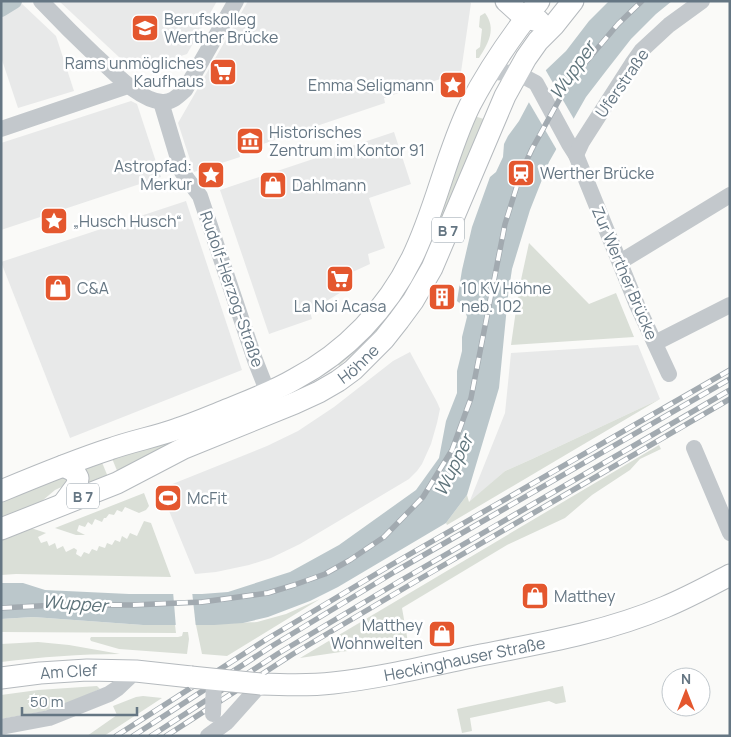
<svg xmlns="http://www.w3.org/2000/svg" width="731" height="737" font-family="Manrope,sans-serif">
<style>
.built{fill:#e8e9e9}
.green{fill:#dadfd7}
.water{fill:#bbc7cb}
.pier{fill:#fafaf8}
.lines{fill:none;stroke-linecap:round;stroke-linejoin:round}
.canal{stroke:#bbc7cb;stroke-width:16}
.major-casing{stroke:#b5babe;stroke-width:23}
.minor{stroke:#c3c8cc;stroke-width:16}
.major{stroke:#fff;stroke-width:21}
.rail-casing{stroke:#a2aab0;stroke-width:5.5}
.rail{stroke:#fff;stroke-width:4;stroke-dasharray:11;stroke-linecap:butt}
.major-bridge-casing{stroke:#b5babe;stroke-width:23;stroke-linecap:butt}
.minor-bridge{stroke:#c3c8cc;stroke-width:16}
.major-bridge{stroke:#fff;stroke-width:21}
.labels{text-anchor:middle;dominant-baseline:central;stroke-width:5;stroke-linejoin:round;paint-order:stroke}
.shield{fill:#fff;stroke:#939fa8;stroke-width:1}
.shield-label{font-size:15px;font-weight:bold;fill:#657683}
.poi-label{font-size:16px;fill:#657683;stroke:#fff;text-anchor:start}
.street-label{font-size:16px;fill:#657683;stroke:#fff}
.water-label{font-size:18px;font-style:italic;fill:#60757c;stroke:#fff}
</style>
<rect width="100%" height="100%" fill="#fafaf8"/>
<!-- built -->
<g class="built">
<path d="M59,1h158l-30,53 -53,17z"/>
<path d="M248,1h221l2,2 -10,69 -77,26 1,5 -146,49 1,5 -46,15 -16,-49z"/>
<path d="M20,2l36,34 18,55 -56,17 -17,-51v-43z"/>
<path d="M131,101l6,3 24,73 -160,53v-87z"/>
<path d="M394,132l17,52 -42,14 16,50 -17,6 2,10 -24,11 2,8 -6,2 1,6 -33,20 2,8 -43,15 -49,-144z"/>
<path d="M186,201l56,169 -172,68 -69,-176z"/>
<path d="M638,345l22,54 -128,60 -27,12 -36,32 36,-90 6,-60z"/>
<path d="M410,352l27,50 3,7 -3,14 -6,21 -9,20 -5,7 -8,8 -109,65 -29,14 -22,7 -33,7 -21,2 -35,-85 107,-43 31,-15 36,-24 59,-46z"/>
</g>
<!-- green -->
<g class="green">
<path d="M485,13c12,16 3,31 -6,45h-3v-8l4,-3 2,-18 -3,-2 1,-11z"/>
<path d="M474,116l10,3c-14,33 -28,66 -42,98 -9,24 -19,48 -32,69 -20,31 -43,56 -71,80l-3,-5 25,-21z"/>
<path d="M529,243l60,61 27,-11 18,44 -123,8 8,-56z"/>
<path d="M660,399l-213,126 -1,-2 21,-28 2,7 36,-31 27,-12z"/>
<path d="M255,405l-137,68 -7,-17z"/>
<path d="M659,445l2,4 -21,10 -10,11 -38,25 -27,23 -58,27 -105,63 6,34 -108,16z"/>
<path d="M101,460l7,17 -19,8 -8,-17z"/>
<path d="M67,474l1,10 -13,6 -19,16 -35,14v-20z"/>
<path d="M144,493l5,13 -3,4 -7,3 -14,-6 -3,5 -5,-2 -3,5 -5,-1 -3,4h-2l-2,4 -7,-3 -3,6 -4,-3 -3,5 -6,-2 -2,6 8,4h-9l-21,-7z"/>
<path d="M144,521l7,2 20,54 -155,-3 -15,1v-36l24,-10h9l12,4 -8,4 3,6 6,-2 2,5 6,-3 2,6 6,-3 3,6 8,-4 3,2 -1,4 5,3 3,-5 5,2 3,-5 5,2 2,-5 6,2 2,-5 5,2 3,-5 5,2 2,-6 5,3 3,-6 7,3z"/>
<path d="M320,599l-93,57 -25,-2 -6,-29 61,-3 29,-8z"/>
<path d="M33,617l110,8h32l1,8 -175,-1v-13z"/>
<path d="M183,632h5l1,7 -2,15 -68,-5 -28,-8 -1,-2 1,-2h87l4,-1z"/>
<path d="M38,642l31,3 51,9c-40,0 -79,3 -119,8v-18z"/>
<path d="M97,686l3,3 -44,20 -55,10v-24l37,-5z"/>
<path d="M563,686l3,16 -10,2 -7,-3 -79,17 2,13 -10,2 -5,-24z"/>
<path d="M143,696l19,2 -58,38h-17l30,-21 -4,-9 23,-9z"/>
</g>
<!-- water -->
<path class="water" d="M609,1h63l-16,13 -25,25 -25,32 -20,26 -37,65 -19,48 -18,59 -4,27 -9,92 -32,107 -21,28 -108,64 -28,14 -42,16 -25,6 -29,2h-71l-110,-8 -32,2v-36h22l22,7 84,4h73l26,-2 62,-20 49,-27 77,-55 23,-32 7,-37 11,-28v-22l5,-20v-14l5,-20 -3,-10 -7,-6 5,-31 10,-43 18,-50 6,-5 7,-15 1,-13 4,-8 11,-15 27,-51 20,-19 23,-30z"/>
<!-- pier -->
<g class="pier">
<path d="M545,69l30,52 -17,31 -31,-53z"/>
<path d="M173,591h19l4,37h-20z"/>
</g>
<g class="lines">
<!-- canal -->
<path class="canal" d="M1,9l13,-8"/>
<!-- major casing -->
<g class="major-casing">
<g id="major">
<path d="M506,1l19,17 14,3"/>
<path d="M63,466l11,5 4,7 -1,7 -14,19"/>
<path d="M1,491c36,-15 72,-30 109,-42 22,-8 45,-12 67,-20 16,-5 32,-12 47,-18 24,-10 49,-19 71,-32 51,-27 92,-70 117,-121 24,-49 34,-104 58,-153 19,-37 43,-71 69,-104"/>
<path id="s1" d="M1,529l116,-46 67,-35 111,-45 24,-11 19,-11 15,-11 31,-31 15,-19 14,-19 19,-33 73,-172 21,-38 12,-17 16,-16 19,-24"/>
<path id="s2" d="M1,678l39,-5 47,-3 49,1 55,6"/>
<path id="s3" d="M261,684c24,1 48,2 72,-1 46,-5 92,-16 138,-26 65,-13 133,-24 194,-50 22,-9 44,-21 65,-32"/>
</g>
</g>
<!-- minor -->
<g class="minor">
<path d="M41,1c18,19 36,37 55,55 17,15 42,44 66,46 10,1 16,-6 23,-12l51,-89"/>
<path d="M489,72l28,1 19,10 33,61 7,11 61,150 32,69"/>
<path d="M161,102l21,70 18,24 55,164 13,33"/>
<path d="M1,129l127,-43"/>
<path d="M576,155l6,-13 50,-78 10,-14 27,-25 33,-24"/>
<path d="M620,262l110,-67"/>
<path d="M655,343l75,-38"/>
<path d="M694,448l36,85"/>
<path d="M1,727l48,-9 60,-24 9,-6 18,-17"/>
<path d="M208,736l19,-14 34,-38"/>
</g>
<!-- major -->
<use href="#major" class="major"/>
<!-- rail casing -->
<g class="rail-casing">
<g id="rail">
<path d="M1,608l55,-3h77l69,-3 66,-9 26,-8 31,-11 25,-14 34,-23 39,-40 29,-47 19,-52 34,-174 16,-51 11,-24 37,-67 49,-58 24,-23"/>
<path d="M116,736l151,-97 124,-74 339,-195"/>
<path d="M133,736l139,-90 124,-75 334,-192"/>
<path d="M151,736l128,-83 121,-72 330,-191"/>
<path d="M166,736l127,-82 125,-74 312,-181"/>
</g>
</g>
<!-- rail -->
<use href="#rail" class="rail"/>
<!-- major-bridge casing -->
<g class="major-bridge-casing">
<path id="major-bridge" d="M191,677l70,7"/>
</g>
<!-- minor-bridge -->
<path class="minor-bridge" d="M213,714l1,-35"/>
<!-- major-bridge -->
<use href="#major-bridge" class="major-bridge"/>
</g>
<!-- icons -->
<defs>
<g id="university-square" transform="scale(1.4375)"><rect x="-9" y="-9" width="18" height="18" rx="4" fill="#e4572e" stroke="#fff"/><path d="M0-5L7-2L0 1L-7-2ZM-4 1L0 2.5L4 1V4Q0 6-4 4Z" fill="#fff"/></g>
<g id="supermarket-square" transform="scale(1.4375)"><rect x="-9" y="-9" width="18" height="18" rx="4" fill="#e4572e" stroke="#fff"/><path d="M-6-5.5h2.5l.6 2H6L4.5 2H-2.5L-4.4-4H-6ZM-1.5 3.2a1.3 1.3 0 1 0 .1 0ZM3 3.2a1.3 1.3 0 1 0 .1 0Z" fill="#fff"/></g>
<g id="sight-square" transform="scale(1.4375)"><rect x="-9" y="-9" width="18" height="18" rx="4" fill="#e4572e" stroke="#fff"/><path d="M0-6L1.8-2.2L6-1.7L2.9 1.2L3.7 5.4L0 3.3L-3.7 5.4L-2.9 1.2L-6-1.7L-1.8-2.2Z" fill="#fff"/></g>
<g id="museum-square" transform="scale(1.4375)"><rect x="-9" y="-9" width="18" height="18" rx="4" fill="#e4572e" stroke="#fff"/><path d="M0-6L6-3V-2H-6V-3ZM-5-1h2V3h-2ZM-1-1h2V3h-2ZM3-1h2V3H3ZM-6 4H6V6H-6Z" fill="#fff"/></g>
<g id="station-square" transform="scale(1.4375)"><rect x="-9" y="-9" width="18" height="18" rx="4" fill="#e4572e" stroke="#fff"/><path d="M-3-6H3Q5-6 5-4V2Q5 4 3 4L4.5 6H3L1.5 4h-3L-3 6H-4.5L-3 4Q-5 4-5 2V-4Q-5-6-3-6ZM-3.5-4v3h7v-3ZM-3.5 1v1.5H-2V1ZM2 1v1.5H3.5V1Z" fill="#fff"/></g>
<g id="shop-square" transform="scale(1.4375)"><rect x="-9" y="-9" width="18" height="18" rx="4" fill="#e4572e" stroke="#fff"/><path d="M-5-2.5h2.3a2.7 3.5 0 0 1 5.4 0H5L5.5 6h-11ZM-1.5-2.5h3a1.5 2.3 0 0 0-3 0Z" fill="#fff"/></g>
<g id="building-square" transform="scale(1.4375)"><rect x="-9" y="-9" width="18" height="18" rx="4" fill="#e4572e" stroke="#fff"/><path d="M-4-6H4V6H1V3H-1V6H-4ZM-2.5-4.3h1.7v1.8h-1.7ZM.8-4.3h1.7v1.8H.8ZM-2.5-1h1.7V.8h-1.7ZM.8-1h1.7V.8H.8Z" fill="#fff"/></g>
<g id="stadium-square" transform="scale(1.4375)"><rect x="-9" y="-9" width="18" height="18" rx="4" fill="#e4572e" stroke="#fff"/><path d="M0-5a6.5 5 0 1 0 0 10a6.5 5 0 1 0 0-10ZM-3.5-1.8h7v3.6h-7Z" fill="#fff"/></g>
</defs>
<g fill-rule="evenodd">
<use href="#university-square" x="145" y="28"/>
<use href="#supermarket-square" x="223" y="72"/>
<use href="#sight-square" x="453" y="85"/>
<use href="#museum-square" x="250" y="141"/>
<use href="#station-square" x="521" y="173"/>
<use href="#sight-square" x="211" y="175"/>
<use href="#shop-square" x="273" y="185"/>
<use href="#sight-square" x="54" y="221"/>
<use href="#supermarket-square" x="340" y="279"/>
<use href="#shop-square" x="58" y="288"/>
<use href="#building-square" x="442" y="297"/>
<use href="#stadium-square" x="168" y="498"/>
<use href="#shop-square" x="535" y="596"/>
<use href="#shop-square" x="442" y="634"/>
</g>
<g class="labels">
<!-- shield labels -->
<g class="shield">
<rect x="432" y="217.5" width="32" height="25" rx="4"/>
<rect x="67" y="483.5" width="32" height="25" rx="4"/>
</g>
<g class="shield-label">
<text x="448" y="230">B 7</text>
<text x="83" y="496">B 7</text>
</g>
<!-- poi labels -->
<g class="poi-label">
<text x="164" y="19">Berufskolleg<tspan x="164" dy="18">Werther Brücke</tspan></text>
<text x="204" y="63" text-anchor="end">Rams unmögliches<tspan x="204" dy="18">Kaufhaus</tspan></text>
<text x="434" y="85" text-anchor="end">Emma Seligmann</text>
<text x="269" y="132">Historisches<tspan x="269" dy="18">Zentrum im Kontor 91</tspan></text>
<text x="192" y="166" text-anchor="end">Astropfad:<tspan x="192" dy="18">Merkur</tspan></text>
<text x="540" y="173">Werther Brücke</text>
<text x="292" y="185">Dahlmann</text>
<text x="73" y="221">„Husch Husch“</text>
<text x="77" y="288">C&amp;A</text>
<text x="461" y="288">10 KV Höhne<tspan x="461" dy="18">neb. 102</tspan></text>
<text x="340" y="306" text-anchor="middle">La Noi Acasa</text>
<text x="187" y="498">McFit</text>
<text x="554" y="596">Matthey</text>
<text x="423" y="625" text-anchor="end">Matthey<tspan x="423" dy="18">Wohnwelten</tspan></text>
</g>
<!-- street labels -->
<g class="street-label">
<text transform="translate(622 83) rotate(-55)">Uferstraße</text>
<text transform="translate(625 273) rotate(67)">Zur Werther Brücke</text>
<text transform="translate(232 289) rotate(71)">Rudolf-Herzog-Straße</text>
<text stroke="none"><textPath href="#s1" startOffset="395">Höhne</textPath></text>
<text stroke="none"><textPath href="#s3" startOffset="206">Heckinghauser Straße</textPath></text>
<text stroke="none"><textPath href="#s2" startOffset="68">Am Clef</textPath></text>
</g>
<!-- water labels -->
<g class="water-label">
<text transform="translate(572 70) rotate(-55)">Wupper</text>
<text transform="translate(453 465) rotate(-64)">Wupper</text>
<text transform="translate(75 603) rotate(4)">Wupper</text>
</g>
</g>
<!-- border -->
<rect width="731" height="737" fill="none" stroke="#657683" stroke-width="5"/>
<!-- north arrow -->
<g transform="translate(686 692)"><circle r="24" fill="#ffffff" stroke="#c1c8cd"/>
<path d="M0-4L9 19L0 12L-9 19Z" fill="#e4572e"/>
<text y="-8" font-size="14" font-weight="bold" text-anchor="middle" fill="#657683">N</text>
</g>
<!-- scale -->
<path d="M22 707v8h115v-8" fill="none" stroke="#657683" stroke-width="2.5"/>
<text x="30" y="707" font-size="15" fill="#657683" stroke="#ffffff" stroke-width="4" paint-order="stroke">50 m</text>
</svg>
